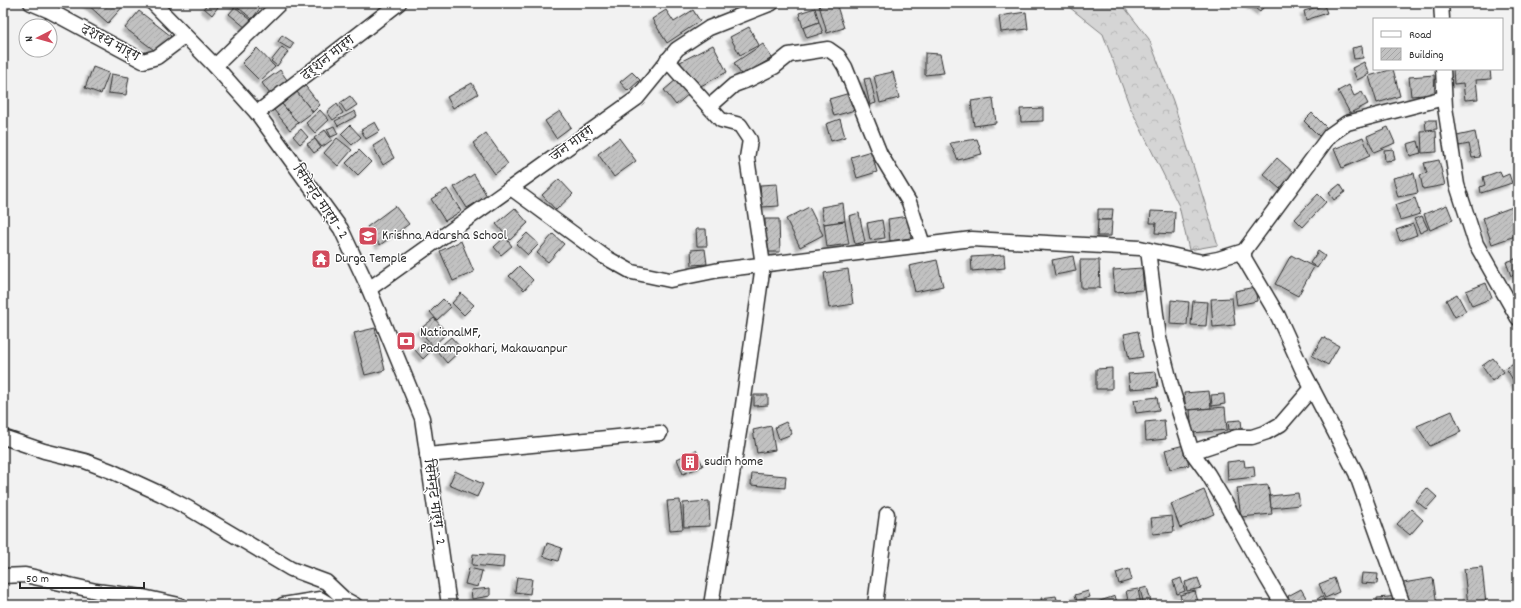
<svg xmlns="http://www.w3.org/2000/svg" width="1521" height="608" font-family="Dekko,'Playpen Sans Deva',sans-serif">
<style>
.forest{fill:url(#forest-crowns);stroke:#808080}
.building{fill:url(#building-hatch);stroke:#2b2b2b;filter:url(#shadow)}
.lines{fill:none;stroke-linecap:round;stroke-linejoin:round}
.minor-casing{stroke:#2b2b2b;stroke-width:17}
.minor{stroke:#fff;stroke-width:14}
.labels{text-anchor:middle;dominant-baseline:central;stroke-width:3;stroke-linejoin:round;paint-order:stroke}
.street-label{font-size:14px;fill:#2b2b2b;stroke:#fff}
.poi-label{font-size:14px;fill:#2b2b2b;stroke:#fff;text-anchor:start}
</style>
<defs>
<pattern id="forest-crowns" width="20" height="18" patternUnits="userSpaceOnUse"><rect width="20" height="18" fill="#d5d5d5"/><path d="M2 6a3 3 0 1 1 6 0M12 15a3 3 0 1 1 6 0" fill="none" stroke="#b7b7b7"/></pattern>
<pattern id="building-hatch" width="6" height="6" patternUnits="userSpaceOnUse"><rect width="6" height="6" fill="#c1c1c1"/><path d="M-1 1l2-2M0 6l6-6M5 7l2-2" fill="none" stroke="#a6a6a6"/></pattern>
<filter id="shadow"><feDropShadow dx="-3.5" dy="3.5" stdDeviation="1" flood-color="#0004"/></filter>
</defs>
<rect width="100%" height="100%" fill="#f2f2f2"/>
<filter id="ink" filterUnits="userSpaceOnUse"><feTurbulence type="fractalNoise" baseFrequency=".025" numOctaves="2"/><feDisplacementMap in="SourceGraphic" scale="8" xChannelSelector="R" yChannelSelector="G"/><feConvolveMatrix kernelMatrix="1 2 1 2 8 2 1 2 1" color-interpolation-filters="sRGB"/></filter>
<g filter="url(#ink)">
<!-- forest -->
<path class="forest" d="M1064,3h57l28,36 24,62 45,144 -29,5 -10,-44 -49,-99 -27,-73z"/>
<!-- building -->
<g class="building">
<path d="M86,3h40l-18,20z"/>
<path d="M208,3h13l-9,12 -8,-7z"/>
<path d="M233,3h31l-12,16z"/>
<path d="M825,3h11l8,25 -17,5 -8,-28z"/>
<path d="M1248,3h18l-6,9z"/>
<path d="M1324,5l3,8 -21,7 -2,-9z"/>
<path d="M235,7l16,13 -5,8 -17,-14z"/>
<path d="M815,8l4,14 -16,6 -4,-15z"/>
<path d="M666,10l8,12 19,-12 7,11 -33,22 -15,-24z"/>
<path d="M139,11l32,25 -13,17 -33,-25z"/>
<path d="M1026,12l2,17 -27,3 -2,-16z"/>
<path d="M819,22l4,11 -16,5 -4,-10z"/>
<path d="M749,27l10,18 -19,10 -10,-18z"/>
<path d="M282,35l12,8 -4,6 -12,-7z"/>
<path d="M763,44l9,14 -30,18 -8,-13z"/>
<path d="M713,45l14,27 -32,17 -15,-27z"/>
<path d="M1362,46l1,12 -9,1 -2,-11z"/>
<path d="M282,47l6,5 -11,14 -6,-5z"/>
<path d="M257,48l18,19 -15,14 -18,-18z"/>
<path d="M925,53l15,1 4,19 -19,2z"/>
<path d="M1364,62l5,12 -12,6 -5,-12z"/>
<path d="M93,67l16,6 -8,21 -16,-6z"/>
<path d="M1393,69l7,27 -23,7 -8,-27z"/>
<path d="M1453,69h37l1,10 -15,1 2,19 -13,1 -2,-17 -9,1z"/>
<path d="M280,70l10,14 -18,13 -10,-14z"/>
<path d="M632,72l8,8 -12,11 -8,-9z"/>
<path d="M893,72l6,26 -19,5 -6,-27z"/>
<path d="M111,74l18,3 -3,18 -18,-2z"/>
<path d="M1434,75l1,19 -24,2 -2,-19z"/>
<path d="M870,78l6,25 -6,2 -6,-26z"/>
<path d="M677,79l13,14 -14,12 -12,-15z"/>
<path d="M303,83l17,22 -7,7 -18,-22z"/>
<path d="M472,83l6,11 -25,14 -6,-11z"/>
<path d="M1349,85l5,11 8,-4 6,12 -18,9 -12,-22z"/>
<path d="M297,92l16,20 -15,11 -16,-19z"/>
<path d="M850,93l5,17 -21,6 -5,-17z"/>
<path d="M350,96l7,9 -11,7 -6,-9z"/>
<path d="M993,98l3,25 -22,3 -3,-25z"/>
<path d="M282,104l16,19 -8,7 -16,-20z"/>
<path d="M337,104l6,9 -10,7 -6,-8z"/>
<path d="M1043,108v13l-22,1 -1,-13z"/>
<path d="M320,110l9,10 -14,13 -9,-10z"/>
<path d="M355,111l2,5 -19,10 -3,-5z"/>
<path d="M560,111l11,16 -15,11 -11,-17z"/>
<path d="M1312,113l15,15 -8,8 -15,-15z"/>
<path d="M840,119l5,18 -14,4 -5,-17z"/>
<path d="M1425,120h11l1,9 -11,1z"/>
<path d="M375,122l5,9 -14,8 -5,-9z"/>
<path d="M350,125l11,12 -9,8 -11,-11z"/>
<path d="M334,126l4,8 -7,3 -4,-8z"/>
<path d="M1388,127l7,16 -21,9 -7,-16z"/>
<path d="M301,129l7,8 -8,7 -7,-8z"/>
<path d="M325,130l7,10 -10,7 -8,-9z"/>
<path d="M1436,131l1,21 -15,1 -1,-21z"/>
<path d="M1475,132l5,25 -8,1 -3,-14 -10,2 -2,-10z"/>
<path d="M486,133l22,31 -13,10 -22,-31z"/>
<path d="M1363,137l7,19 -28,12 -8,-19z"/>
<path d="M337,138l15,12 -14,16 -14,-13z"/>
<path d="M619,138l17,23 -22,16 -16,-23z"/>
<path d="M315,139l6,9 -7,5 -7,-9z"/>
<path d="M384,139l10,19 -11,7 -10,-19z"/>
<path d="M977,139l5,15 -24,6 -8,-17z"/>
<path d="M1418,141l3,12 -11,3 -3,-12z"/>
<path d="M1393,149l2,11 -10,1 -1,-11z"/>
<path d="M359,150l12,12 -13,13 -12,-12z"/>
<path d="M871,151l6,21 -20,6 -6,-21z"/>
<path d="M1277,158l17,15 -14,16 -17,-15z"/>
<path d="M1439,160l6,25 -22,4 -3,-14 7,-2 -3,-10z"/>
<path d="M1500,171l2,6 7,-3 3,9 -31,10 -1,-6 5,-2 -2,-8z"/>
<path d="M1414,173l4,20 -20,4 -5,-19z"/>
<path d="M474,174l13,22 -20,12 -13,-21z"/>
<path d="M559,179l14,15 -17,16 -14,-15z"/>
<path d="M777,184l2,22 -17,1 -2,-22z"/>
<path d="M1340,184l5,8 -11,8 -5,-7z"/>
<path d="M447,189l14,22 -16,10 -14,-22z"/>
<path d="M1318,194l8,8 -23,25 -8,-8z"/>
<path d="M1415,198l5,16 -20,6 -5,-15z"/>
<path d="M843,203l2,18 -21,3 -3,-17z"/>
<path d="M1447,205l6,15 -23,10 -6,-16z"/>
<path d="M1518,205v30l-26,9 -9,-26z"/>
<path d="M395,206l14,18 -29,21 -13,-18z"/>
<path d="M809,207l14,28 -23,12 -14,-28z"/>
<path d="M515,208l13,15 -18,17 -14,-16z"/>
<path d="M1098,209h15l-1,11h-14z"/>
<path d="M1151,211l24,1 -1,22 -19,-1 1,-10h-6z"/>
<path d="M859,213l6,29 -10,2 -6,-28z"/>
<path d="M908,216l3,22 -21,3 -2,-22z"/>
<path d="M1422,216l6,13 -8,4 -6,-14z"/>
<path d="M765,219h14l1,33h-15z"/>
<path d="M882,220l3,18 -15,2 -3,-17z"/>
<path d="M1098,220h14l-1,16h-14z"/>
<path d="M845,221l4,23 -22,3 -3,-23z"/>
<path d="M1413,224l4,11 -17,6 -4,-11z"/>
<path d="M696,229h10l1,17h-10z"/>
<path d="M527,233l12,11 -11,11 -12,-11z"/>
<path d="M553,234l11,10 -16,18 -11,-9z"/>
<path d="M505,237l7,9 -11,9 -7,-8z"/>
<path d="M461,241l13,31 -21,9 -13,-30z"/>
<path d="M705,249l2,15 -15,1 -1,-15z"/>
<path d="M1318,251l7,5 -8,12 -7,-5z"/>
<path d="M1004,255l1,13 -33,3 -1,-14z"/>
<path d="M1291,255l23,12 -16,29 -23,-12z"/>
<path d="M1073,256l3,15 -21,4 -3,-15z"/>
<path d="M1518,258v16l-7,2 -5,-14z"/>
<path d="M937,260l6,26 -28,6 -6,-26z"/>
<path d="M1080,260h19l1,28h-19z"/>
<path d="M519,266l14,14 -9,10 -15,-14z"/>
<path d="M1142,268l2,22 -29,2 -2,-22z"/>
<path d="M848,269l5,35 -24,4 -5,-35z"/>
<path d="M1486,283l6,15 -20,8 -6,-15z"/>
<path d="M1255,287l2,14 -20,4 -2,-14z"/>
<path d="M461,293l13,12 -10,10 -12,-12z"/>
<path d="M1457,294l9,17 -11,6 -9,-17z"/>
<path d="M1232,298l3,27 -22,2 -2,-28z"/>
<path d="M443,299l8,8 -14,13 -7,-8z"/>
<path d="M1171,300l18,2 -2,23 -17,-1z"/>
<path d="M1193,301l15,1 -2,24 -15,-1z"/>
<path d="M434,318l13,15 -14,13 -14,-16z"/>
<path d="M375,328l10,42 -20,5 -11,-42z"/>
<path d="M1138,331l5,26 -14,2 -5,-25z"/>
<path d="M451,337l11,12 -15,14 -11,-13z"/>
<path d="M1323,337l16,9 -11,19 -16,-9z"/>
<path d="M425,341l8,8 -10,10 -8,-9z"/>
<path d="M1493,358l11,14 -12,9 -10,-15z"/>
<path d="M1518,360v26l-1,1 -11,-19z"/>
<path d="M1112,368v21h-16v-20z"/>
<path d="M1156,372l2,15 -28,2 -2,-15z"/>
<path d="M1209,391l2,17 -25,2 -2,-17z"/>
<path d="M1224,394l1,10 -13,2 -1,-11z"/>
<path d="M754,395h14v10l-14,1z"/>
<path d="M1157,397l2,13 -23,3 -2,-13z"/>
<path d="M1225,407l2,23 -35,3 -2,-23z"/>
<path d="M1452,411l9,21 -31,14 -13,-20z"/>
<path d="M1164,420l2,19 -20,2 -1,-19z"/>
<path d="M1241,420l1,9 -13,1 -1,-9z"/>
<path d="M786,422l6,12 -13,5 -4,-12z"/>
<path d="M771,426l4,24 -18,3 -4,-23z"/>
<path d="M1184,445l5,20 -19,4 -5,-19z"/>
<path d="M696,450l7,16 -20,8 -6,-15z"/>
<path d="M1244,460l1,7 9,-1 1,11 -27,3 -1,-18z"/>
<path d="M455,471l28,13 -6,13 -28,-12z"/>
<path d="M752,473l34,3 -1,12 -34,-3z"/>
<path d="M1268,485l4,29 -31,3 -4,-29z"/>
<path d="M1427,488l10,9 -11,12 -10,-8z"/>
<path d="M1204,490l10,24 -34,14 -9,-24z"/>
<path d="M1298,493l2,12 -29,3 -1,-12z"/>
<path d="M680,500l3,29 -13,1 -3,-29z"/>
<path d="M709,501l1,25 -26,1 -1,-24z"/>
<path d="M1411,509l12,11 -13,15 -13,-11z"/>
<path d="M1172,516l2,16 -21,2 -2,-16z"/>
<path d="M547,543l15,5 -4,13 -15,-5z"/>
<path d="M473,554l31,2 -1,12 -31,-3z"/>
<path d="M1482,567l4,37 -18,1 -4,-36z"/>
<path d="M469,568l13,3 -4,16 -13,-3z"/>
<path d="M1129,569l3,11 -13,4 -3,-11z"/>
<path d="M1362,573l16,1 -1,10 -16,-1z"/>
<path d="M517,577l15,2 -2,15 -15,-2z"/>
<path d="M1181,578l4,13 -8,3 -4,-13z"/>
<path d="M1198,578l3,10 -14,3 -2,-9z"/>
<path d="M1334,578l5,14 -14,6 -6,-14z"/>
<path d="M1433,578l4,27h-30l-4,-22z"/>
<path d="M1147,587l5,18h-8l-4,-16z"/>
<path d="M490,588v8l-18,3 -1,-9z"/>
<path d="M1138,589l3,16h-12l-3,-14z"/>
<path d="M1301,589l7,12 -8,4h-8l-4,-9z"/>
<path d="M1088,591l2,6 -13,4 -2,-6z"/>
<path d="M1195,591l4,14h-16l-3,-10z"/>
<path d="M1056,596l2,7 -16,2 -1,-7z"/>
<path d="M1115,596l3,9h-20l-1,-3z"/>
<path d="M1322,596l5,9h-19z"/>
<path d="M1399,596l1,9h-23v-7z"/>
</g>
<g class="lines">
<!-- minor casing -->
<g class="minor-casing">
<g id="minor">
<path d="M31,3l19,8 93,50 14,-4 28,-21"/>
<path d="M153,3l62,63 42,47 84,116 28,60 53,129 27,187"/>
<path d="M1441,3l1,16"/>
<path d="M667,60l54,60 19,5 10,15 -3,18 16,107 -23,161 -29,179"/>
<path d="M215,66l65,-63"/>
<path d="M1443,69l2,38 12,78 19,59 42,74"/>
<path d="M709,107l25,-22 16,-6 24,-12 15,-12 39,-6 10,7 7,11 35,87 29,48 14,43"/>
<path d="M257,113l142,-110"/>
<path d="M511,188l94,69 27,15 38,8 49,-10 253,-31 168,9 62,14 16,-3 26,-8 86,-116 17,-12 97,-25"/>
<path d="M1148,250l11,88 13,51 20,63 16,22 18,30 41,74 16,27"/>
<path d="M1244,251v7l34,58 25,55 53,102 47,132"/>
<path d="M369,289l268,-191 40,-49 32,-21 63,-25"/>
<path d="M3,437l41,14 41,10 26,10 50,23 27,14 103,61 35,13 18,17 11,6"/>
<path d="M1192,452l45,-15h15l15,-5 14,-8 31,-36"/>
<path d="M427,455l233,-22"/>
<path d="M3,576l22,-1 71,16 47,6 36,8"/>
<path d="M283,605l37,-6 10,6"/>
<path d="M875,605l12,-91"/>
</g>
</g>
<!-- minor -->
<use href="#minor" class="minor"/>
</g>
</g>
<!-- icons -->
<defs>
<g id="school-square" transform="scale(1)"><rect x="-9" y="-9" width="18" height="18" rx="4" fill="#d1495b" stroke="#fff"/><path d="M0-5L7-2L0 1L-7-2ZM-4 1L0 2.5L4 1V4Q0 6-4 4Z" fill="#fff"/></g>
<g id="temple-square" transform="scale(1)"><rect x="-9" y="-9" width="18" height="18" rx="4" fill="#d1495b" stroke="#fff"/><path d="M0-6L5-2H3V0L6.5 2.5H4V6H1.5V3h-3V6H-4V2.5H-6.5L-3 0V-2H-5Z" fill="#fff"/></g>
<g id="bank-square" transform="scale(1)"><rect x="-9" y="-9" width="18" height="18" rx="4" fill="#d1495b" stroke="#fff"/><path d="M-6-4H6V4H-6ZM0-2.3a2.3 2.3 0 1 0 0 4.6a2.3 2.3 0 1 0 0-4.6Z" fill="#fff"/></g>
<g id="building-square" transform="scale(1)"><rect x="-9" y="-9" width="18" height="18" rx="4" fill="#d1495b" stroke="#fff"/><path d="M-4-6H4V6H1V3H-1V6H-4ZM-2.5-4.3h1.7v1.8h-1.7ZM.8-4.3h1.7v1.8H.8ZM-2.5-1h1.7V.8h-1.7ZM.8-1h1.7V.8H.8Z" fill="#fff"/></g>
</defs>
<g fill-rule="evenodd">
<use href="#school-square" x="368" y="236"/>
<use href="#temple-square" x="321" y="259"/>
<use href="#bank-square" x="406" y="341"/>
<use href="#building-square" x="690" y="462"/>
</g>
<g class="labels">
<!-- street labels -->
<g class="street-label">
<text transform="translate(110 43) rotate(28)">दशरथ मार्ग</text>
<text transform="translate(328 58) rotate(-38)">दर्शन मार्ग</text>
<text transform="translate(572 144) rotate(-36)">जन मार्ग</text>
<text transform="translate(320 202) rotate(56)">सिमेन्ट मार्ग - 2</text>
<text transform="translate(434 502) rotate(82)">सिमेन्ट मार्ग - 2</text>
</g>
<!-- poi labels -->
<g class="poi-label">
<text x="382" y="236">Krishna Adarsha School</text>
<text x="335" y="259">Durga Temple</text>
<text x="420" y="333">NationalMF,<tspan x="420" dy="16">Padampokhari, Makawanpur</tspan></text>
<text x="704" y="462">sudin home</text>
</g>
</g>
<!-- margin -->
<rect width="1521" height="608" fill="none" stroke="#fff" stroke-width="16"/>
<rect x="8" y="8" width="1505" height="592" fill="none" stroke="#2b2b2b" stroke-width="1.5" filter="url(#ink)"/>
<!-- legend -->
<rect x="1373" y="18" width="130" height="52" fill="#ffffff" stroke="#aaaaaa"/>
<rect x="1381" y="31" width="20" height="6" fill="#ffffff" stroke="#aaaaaa"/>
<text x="1409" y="38" font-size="12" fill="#2b2b2b">Road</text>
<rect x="1381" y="48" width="20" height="12" fill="url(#building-hatch)" stroke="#aaaaaa"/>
<text x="1409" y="58" font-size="12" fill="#2b2b2b">Building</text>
<!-- north arrow -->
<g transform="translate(38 38) rotate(264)"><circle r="19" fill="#ffffff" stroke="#aaaaaa"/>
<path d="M0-3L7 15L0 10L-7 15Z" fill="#d1495b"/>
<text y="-6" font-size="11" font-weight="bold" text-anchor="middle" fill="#2b2b2b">N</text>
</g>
<!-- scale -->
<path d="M20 582v6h124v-6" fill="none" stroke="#2b2b2b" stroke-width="2"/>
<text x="26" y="582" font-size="12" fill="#2b2b2b" stroke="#ffffff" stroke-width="3" paint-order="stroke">50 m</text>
</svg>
